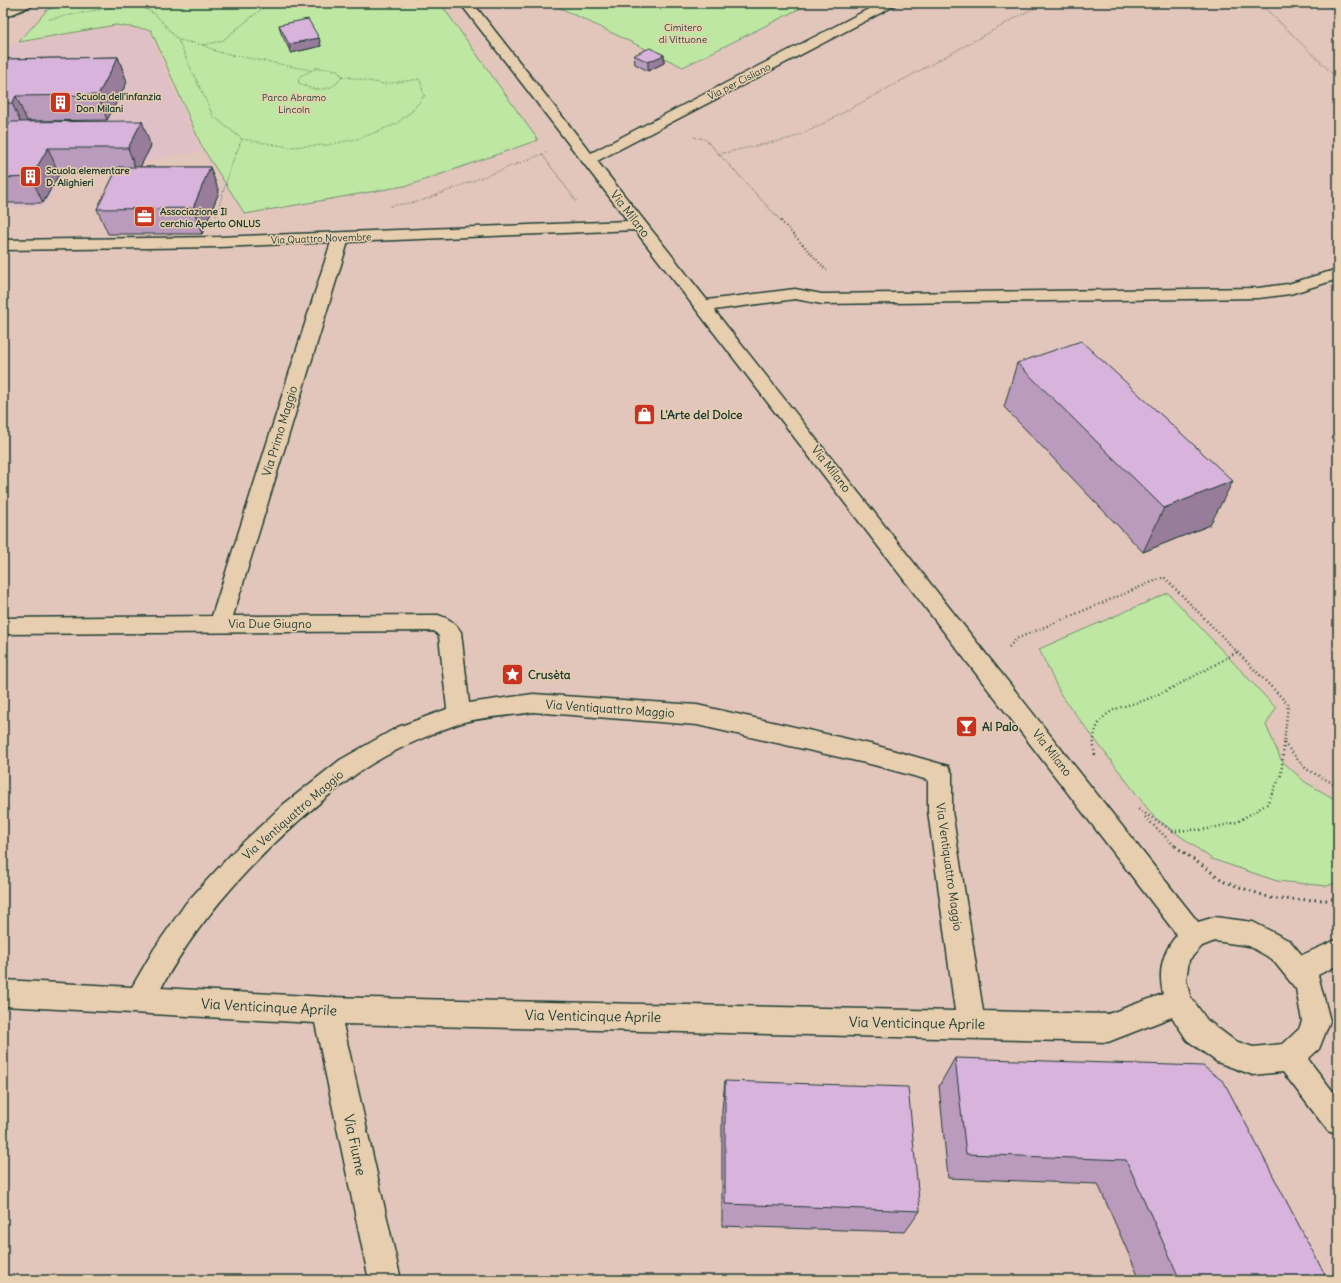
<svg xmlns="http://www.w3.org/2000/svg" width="1341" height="1283" font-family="Delius,sans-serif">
  <rect width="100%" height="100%" fill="#e2c6bc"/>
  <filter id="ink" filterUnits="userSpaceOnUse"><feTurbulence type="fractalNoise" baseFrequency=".025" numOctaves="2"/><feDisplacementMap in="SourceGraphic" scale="8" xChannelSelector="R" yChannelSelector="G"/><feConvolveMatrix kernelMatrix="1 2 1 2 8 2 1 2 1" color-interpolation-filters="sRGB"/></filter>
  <g filter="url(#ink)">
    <!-- built -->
    <polygon fill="#dfc0c6" points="114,27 148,31 201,151 144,162 136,174 64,174 45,207 3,208 3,52 13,45"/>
    <!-- green -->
    <g fill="#bee7a3" stroke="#6e926c">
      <polygon points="63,3 440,3 538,140 410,185 245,214 202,147 151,30 116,25 19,42 47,10"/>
      <polygon points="550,3 811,3 683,67"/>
      <polygon points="1168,593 1276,708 1266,725 1281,760 1305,782 1338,801 1338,882 1327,886 1277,881 1212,859 1154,817 1061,695 1039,649"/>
    </g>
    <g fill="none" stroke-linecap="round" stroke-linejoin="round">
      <defs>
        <g id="street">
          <polygon points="17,3 33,3 31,6 3,18 3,9"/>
          <path d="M460,3H473L591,153L880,3H896L894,6L597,161L707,300L795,289L822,294L1258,288L1288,284L1338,269V279L1290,294L1258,298L822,304L795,299L714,310L1198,922L1215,917L1253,922L1290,941L1302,955L1338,939V965L1318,975L1330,1021L1319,1049L1308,1059L1338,1098V1135L1328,1131L1283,1072L1253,1075L1217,1062L1187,1040L1172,1017L1108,1042L343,1024L401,1280H369L315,1023L3,1006V980L132,987L154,949L186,903L235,850L284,804L340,760L398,727L447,709L439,636L434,631L3,634V618L212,616L331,242L219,247L3,250V240L219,237L628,221ZM635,230L1177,935C1162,952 1158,972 1163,994L1108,1014L983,1011L952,811V773L948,766L874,745L697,705L533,694L469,703L461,632C456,623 448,618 438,615L233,616L348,242ZM533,712L697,725L874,765L928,780V811L955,1011L326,997L161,988C206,905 280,831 355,775C384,754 425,736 458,724C477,717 512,716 533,712ZM1215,941L1249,946L1272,959L1296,989L1302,1021L1299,1029L1283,1044L1253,1047L1235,1041L1207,1020L1190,996L1186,980L1189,960L1202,946Z"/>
        </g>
        <polygon id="primary" points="1329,3 1338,3 1338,10 1333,9"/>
      </defs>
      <!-- street casing -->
      <use href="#street" stroke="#1f3d34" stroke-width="3"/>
      <!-- primary casing -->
      <use href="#primary" stroke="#1f3d34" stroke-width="3"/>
      <!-- path-far3 -->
      <g stroke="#1f3d34" stroke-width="1.5" stroke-dasharray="0.5 2" stroke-linecap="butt">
        <polyline points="1256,3 1267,10 1338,79"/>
        <polyline points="146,9 163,3"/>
        <polyline points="49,19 125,5 142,7 155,14 178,40 213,116 242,139 289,147 327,145 361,138 396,124 412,111 424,96 420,79 384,84 342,76"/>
        <polyline points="179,40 203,45 222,41 269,3"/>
        <polyline points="203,45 218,52 310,70"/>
        <path d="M317,68L337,70L342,76C334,93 311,92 298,82L300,76Z"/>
        <polyline points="694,137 705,139 719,154 792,138 817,127 1043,3"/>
        <polyline points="542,154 576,201"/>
        <polyline points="719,154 782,222"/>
        <polyline points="390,206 421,201 548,152"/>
        <polyline points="216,216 232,163 242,139"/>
      </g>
      <!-- path-far2 -->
      <polyline stroke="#1f3d34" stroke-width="2" stroke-dasharray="1 2.5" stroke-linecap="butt" points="781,221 827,271"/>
      <!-- path-far1 -->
      <g stroke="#1f3d34" stroke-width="2.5" stroke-dasharray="1 3" stroke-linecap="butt">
        <polyline points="1009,647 1016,639 1164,577 1288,704 1281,775 1267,804 1237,822 1208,829 1173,831 1138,809"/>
        <polyline points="1284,743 1306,769 1338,786"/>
        <path d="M1095,755C1092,741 1094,726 1105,716C1116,706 1132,705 1145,700C1177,687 1207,669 1237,652"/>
        <polyline points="1145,817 1176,847"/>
      </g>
      <!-- path -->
      <polyline stroke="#1f3d34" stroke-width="3" stroke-dasharray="1.5 4" stroke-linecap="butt" points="1175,846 1225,882 1274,899 1327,900 1338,898"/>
      <!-- street -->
      <use href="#street" fill="#e6ceae" fill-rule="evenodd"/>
      <!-- primary -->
      <use href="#primary" fill="#e6ceae" fill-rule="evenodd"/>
    </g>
    <!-- wall -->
    <g fill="#ba9abd" stroke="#1f3d34">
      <polygon points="279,25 319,38 321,46 291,53 281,33"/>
      <polygon points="634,55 664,55 664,63 648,71 635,64"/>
      <polygon points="118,57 127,82 107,120 27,121 151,146 140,167 210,167 219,192 202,234 108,234 97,209 115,173 59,174 43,203 3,203 3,133 7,128 3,128 3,59"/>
      <polygon points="1017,363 1210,525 1143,552 1004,407"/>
      <polygon points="955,1058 1325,1275 1314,1280 1140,1280 1098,1184 948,1178 939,1086"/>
      <polygon points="725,1081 920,1211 905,1232 722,1226 722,1109"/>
    </g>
    <!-- shaded-wall -->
    <g fill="#977d9a" stroke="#1f3d34">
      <polygon points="319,38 321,46 291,53 289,44"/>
      <polygon points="664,55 664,63 648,71 648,62"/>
      <polygon points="118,57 127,82 107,120 98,95"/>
      <polygon points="16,96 27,121 23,128 12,103"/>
      <polygon points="142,121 151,146 137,173 128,148"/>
      <polygon points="48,148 59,174 43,203 31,177"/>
      <polygon points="210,167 219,192 202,234 193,208"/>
      <polygon points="1233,481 1210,525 1143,552 1164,508"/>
      <polygon points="1325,1275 1314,1280 1308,1280"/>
    </g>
    <!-- building -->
    <g fill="#d8b3dc" stroke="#1f3d34">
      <polygon points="308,19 319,38 289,44 279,25"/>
      <polygon points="650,48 664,55 648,62 634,55"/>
      <polygon points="118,57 98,95 16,96 12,103 3,103 3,59"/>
      <polygon points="142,121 128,148 48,148 31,177 3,178 3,133 11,122"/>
      <polygon points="118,167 210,167 193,208 97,209"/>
      <polygon points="1081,341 1233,481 1164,508 1017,363"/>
      <polygon points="955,1058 1203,1066 1224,1082 1325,1275 1308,1280 1180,1280 1126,1160 966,1154"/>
      <polygon points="725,1081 908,1087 920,1211 725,1204"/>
    </g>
  </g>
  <!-- icons -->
  <defs>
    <symbol id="building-square" viewBox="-11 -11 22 22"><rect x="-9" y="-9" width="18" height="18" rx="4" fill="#c8321e" stroke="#e6ceae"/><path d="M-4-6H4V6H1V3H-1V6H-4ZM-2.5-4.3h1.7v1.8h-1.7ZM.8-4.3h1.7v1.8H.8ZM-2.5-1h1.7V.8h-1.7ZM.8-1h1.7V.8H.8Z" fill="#fff"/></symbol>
    <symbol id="office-square" viewBox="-11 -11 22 22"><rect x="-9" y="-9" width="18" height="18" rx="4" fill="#c8321e" stroke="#e6ceae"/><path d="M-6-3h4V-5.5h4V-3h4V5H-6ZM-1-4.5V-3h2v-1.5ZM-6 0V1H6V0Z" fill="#fff"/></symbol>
    <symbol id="shop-square" viewBox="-11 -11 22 22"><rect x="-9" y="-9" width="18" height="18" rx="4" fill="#c8321e" stroke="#e6ceae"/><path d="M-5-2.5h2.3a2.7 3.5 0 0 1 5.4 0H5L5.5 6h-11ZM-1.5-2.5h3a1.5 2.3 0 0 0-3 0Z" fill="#fff"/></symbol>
    <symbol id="sight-square" viewBox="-11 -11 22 22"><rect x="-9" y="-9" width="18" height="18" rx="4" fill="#c8321e" stroke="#e6ceae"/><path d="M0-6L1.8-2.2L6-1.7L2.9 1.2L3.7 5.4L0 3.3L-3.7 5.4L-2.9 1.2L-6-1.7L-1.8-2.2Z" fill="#fff"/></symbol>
    <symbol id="bar-square" viewBox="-11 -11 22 22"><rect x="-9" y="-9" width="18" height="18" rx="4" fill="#c8321e" stroke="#e6ceae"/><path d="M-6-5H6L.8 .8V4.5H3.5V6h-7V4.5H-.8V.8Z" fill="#fff"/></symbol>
  </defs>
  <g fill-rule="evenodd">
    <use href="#building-square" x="48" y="90" width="25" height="25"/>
    <use href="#building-square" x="18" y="164" width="25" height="25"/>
    <use href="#office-square" x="132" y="204" width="25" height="25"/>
    <use href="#shop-square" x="632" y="402" width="25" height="25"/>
    <use href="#sight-square" x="500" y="662" width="25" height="25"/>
    <use href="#bar-square" x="954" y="714" width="25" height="25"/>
  </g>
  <g text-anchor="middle" stroke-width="3" stroke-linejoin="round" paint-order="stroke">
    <!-- far-park labels -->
    <g font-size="10" fill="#27463a" stroke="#e6ceae">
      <text x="683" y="31">Cimitero<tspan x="683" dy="12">di Vittuone</tspan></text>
      <text x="294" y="101">Parco Abramo<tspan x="294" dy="12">Lincoln</tspan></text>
    </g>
    <!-- far-street labels -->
    <g font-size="10" fill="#1f3d34" stroke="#e6ceae">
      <text transform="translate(739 81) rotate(-27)" y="4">Via per Cisliano</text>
      <text transform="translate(321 238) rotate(-2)" y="4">Via Quattro Novembre</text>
    </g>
    <!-- far-poi labels -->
    <g font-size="10" font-weight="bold" fill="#1f3d34" stroke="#e6ceae" text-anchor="start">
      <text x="76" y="100">Scuola dell'infanzia<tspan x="76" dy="12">Don Milani</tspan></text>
      <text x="46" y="174">Scuola elementare<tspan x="46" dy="12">D. Alighieri</tspan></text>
      <text x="160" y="215">Associazione Il<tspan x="160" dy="12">cerchio Aperto ONLUS</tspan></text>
    </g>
    <!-- street labels -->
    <g font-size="12" fill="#1f3d34" stroke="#e6ceae">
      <text transform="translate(630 214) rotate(52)" y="4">Via Milano</text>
      <text transform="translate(280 431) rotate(-73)" y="4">Via Primo Maggio</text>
      <text transform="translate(831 469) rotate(52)" y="4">Via Milano</text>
      <text x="270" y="628">Via Due Giugno</text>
      <text transform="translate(610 709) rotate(4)" y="4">Via Ventiquattro Maggio</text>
      <text transform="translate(1052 753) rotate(52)" y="4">Via Milano</text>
      <text transform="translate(293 815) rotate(-41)" y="4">Via Ventiquattro Maggio</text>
      <text transform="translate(949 867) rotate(82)" y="4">Via Ventiquattro Maggio</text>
    </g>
    <!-- poi labels -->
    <g font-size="12" font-weight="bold" fill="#1f3d34" stroke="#e6ceae" text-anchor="start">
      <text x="660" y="419">L'Arte del Dolce</text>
      <text x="528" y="679">Crusèta</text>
      <text x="982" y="731">Al Palo</text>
    </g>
    <!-- near-street labels -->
    <g font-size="14" fill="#1f3d34" stroke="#e6ceae">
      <text transform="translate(269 1007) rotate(3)" y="5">Via Venticinque Aprile</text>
      <text transform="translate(593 1016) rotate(1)" y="5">Via Venticinque Aprile</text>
      <text transform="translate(917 1023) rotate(1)" y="5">Via Venticinque Aprile</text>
      <text transform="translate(355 1145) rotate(78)" y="5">Via Fiume</text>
    </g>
  </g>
  <!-- margin -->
  <rect width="1341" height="1283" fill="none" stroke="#e6ceae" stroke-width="16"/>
  <rect x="8" y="8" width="1325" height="1267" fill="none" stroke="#1f3d34" stroke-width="1.5" filter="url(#ink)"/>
</svg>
